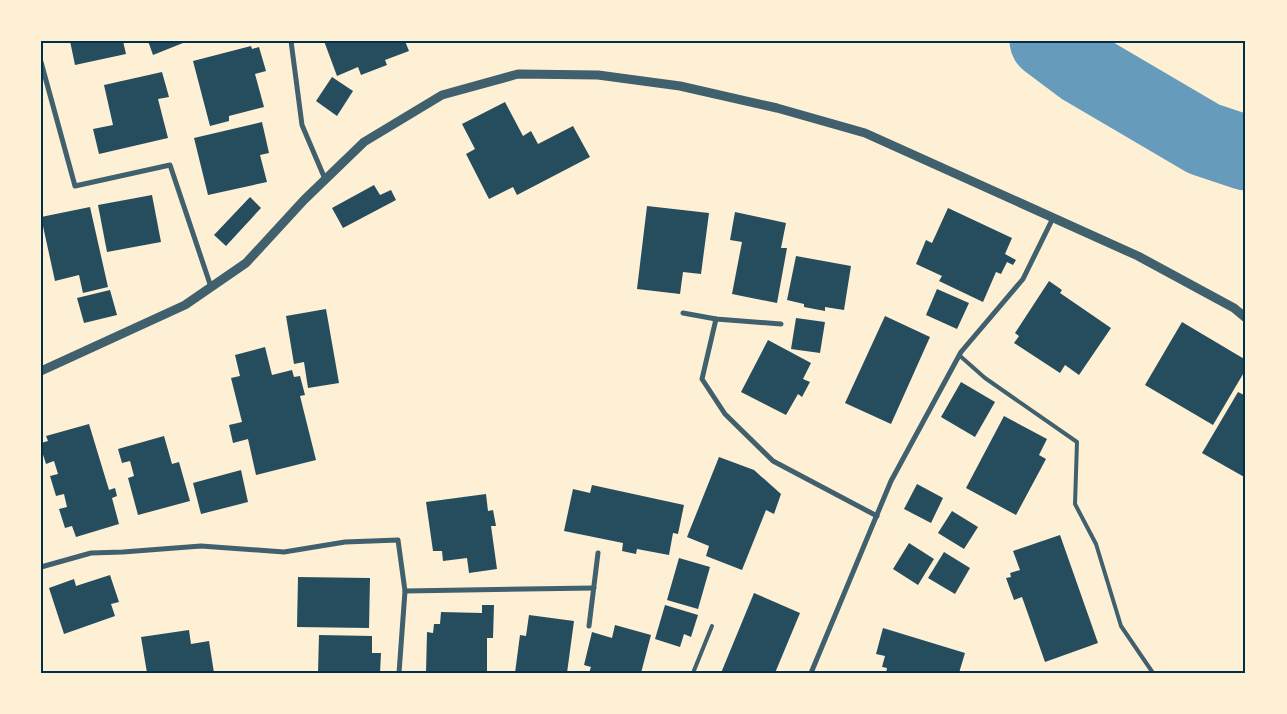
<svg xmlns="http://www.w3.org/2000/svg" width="1287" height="714" font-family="Spectral,serif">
  <rect width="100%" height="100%" fill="#fdf0d5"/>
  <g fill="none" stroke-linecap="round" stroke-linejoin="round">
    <!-- river -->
    <polyline stroke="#669bbc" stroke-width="75" points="1047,41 1083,68 1204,139 1246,153"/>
  </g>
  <!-- building -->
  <g fill="#264d5e">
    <polygon points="70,41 123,41 126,54 75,65"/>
    <polygon points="148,41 182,41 183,43 153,55"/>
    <polygon points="324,41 405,41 409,51 385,60 387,65 361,75 358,67 337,76"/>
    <polygon points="251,46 252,49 259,47 266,71 255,74 264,107 229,116 229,121 210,126 193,61"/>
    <polygon points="162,72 169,97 158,99 168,138 99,154 93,129 113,125 104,85"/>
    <polygon points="332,77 353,91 337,116 316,101"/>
    <polygon points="505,102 523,136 531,131 538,144 573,126 590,157 517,195 513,187 489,199 466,154 475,149 462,124"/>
    <polygon points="262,122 269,153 260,155 267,182 208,195 194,138"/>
    <polygon points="374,185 380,195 391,190 396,200 343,228 332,208"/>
    <polygon points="152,195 161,242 107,252 98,205"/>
    <polygon points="250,197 261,208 226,246 214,235"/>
    <polygon points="647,206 709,213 701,274 683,272 680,294 637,289"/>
    <polygon points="90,207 108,287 83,293 79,275 55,281 41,217"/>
    <polygon points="948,208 1012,238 1005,254 1016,260 1013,265 1007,262 1001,274 996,272 983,302 939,281 942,276 916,264 926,240 932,243"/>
    <polygon points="735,212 786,223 781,248 787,248 777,303 732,294 742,242 730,240"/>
    <polygon points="796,256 851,266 844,310 825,307 825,311 804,307 804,304 787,300"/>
    <polygon points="1049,281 1062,290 1060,293 1111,328 1079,375 1065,365 1060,373 1014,343 1019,336 1015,333"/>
    <polygon points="937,289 969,303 957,329 926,315"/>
    <polygon points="110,290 117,315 84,323 77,298"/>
    <polygon points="326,309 339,383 308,388 304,362 294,364 286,316"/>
    <polygon points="885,316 930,337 891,424 845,403"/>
    <polygon points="796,318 825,322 820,353 791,349"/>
    <polygon points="1182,322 1246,360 1246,369 1213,425 1145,385"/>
    <polygon points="768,340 811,363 803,379 810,382 802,397 798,394 786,415 741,392"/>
    <polygon points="265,347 272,375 292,370 294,377 300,376 305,395 300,396 316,460 256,475 248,439 233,443 229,425 242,422 231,378 240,376 235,355"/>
    <polygon points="961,382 995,402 975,437 941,417"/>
    <polygon points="1238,392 1246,396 1246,478 1202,453"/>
    <polygon points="1004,416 1047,439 1039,455 1046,459 1016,515 966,488"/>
    <polygon points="89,424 109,490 115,488 117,496 112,498 119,524 76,537 72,526 65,528 59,509 67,507 64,494 56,496 50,476 58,474 54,461 46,464 41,448 41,443 48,441 46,436"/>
    <polygon points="164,436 172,464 179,462 190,501 138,515 128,478 134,476 130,461 122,463 118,449"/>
    <polygon points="719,457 754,470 781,494 774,514 766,510 742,570 706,556 709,546 687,537"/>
    <polygon points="241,470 248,502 201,514 193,483"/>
    <polygon points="917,484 943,498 931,523 904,509"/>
    <polygon points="592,485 684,505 678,534 673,533 669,555 637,549 636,554 622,551 623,543 564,531 573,489 590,493"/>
    <polygon points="486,494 488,511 493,510 496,526 491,526 497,569 469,573 467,558 443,561 442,551 433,551 426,502"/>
    <polygon points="952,511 978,527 964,549 938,533"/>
    <polygon points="1060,535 1098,643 1045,662 1022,597 1014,600 1006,578 1011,577 1010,573 1020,570 1013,551"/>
    <polygon points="909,543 934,559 918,585 893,569"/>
    <polygon points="944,552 970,568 955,594 928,578"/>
    <polygon points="679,558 710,567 698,609 667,600"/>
    <polygon points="110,575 119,602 111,604 115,616 64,634 49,588 74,579 76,586"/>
    <polygon points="298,577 370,578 369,628 297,627"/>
    <polygon points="754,593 800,613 775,673 721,673"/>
    <polygon points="482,605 494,605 493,638 487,638 487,673 426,673 427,632 433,633 434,624 440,624 441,612 482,613"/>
    <polygon points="665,605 698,615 691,637 684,634 680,647 655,639"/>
    <polygon points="529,615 574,621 567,673 515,673 520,635 526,636"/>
    <polygon points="615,625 651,635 641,673 589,673 591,667 584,665 592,632 612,638"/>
    <polygon points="883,628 965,653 959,673 886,673 887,668 882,667 885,656 876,654"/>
    <polygon points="189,630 191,644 209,641 214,673 147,673 141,637"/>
    <polygon points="319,635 372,636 372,653 381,653 380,673 318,673"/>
  </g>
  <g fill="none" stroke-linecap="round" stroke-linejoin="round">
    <!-- service -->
    <g stroke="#3f606c" stroke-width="4">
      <polyline points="959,355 985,378 1077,442 1075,504 1096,544 1121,626 1153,673"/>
      <polyline points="693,673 712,626"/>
    </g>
    <!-- minor -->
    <g stroke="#3f606c" stroke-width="5">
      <polyline points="291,41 302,125 325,179"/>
      <polyline points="41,62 75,186 170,165 211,287"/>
      <polyline points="683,313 716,319 781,324"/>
      <polyline points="716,319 702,379 725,414 773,461 877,516"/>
      <polyline points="41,567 91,553 123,552 201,546 284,552 345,542 398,540 405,591 594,588"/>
      <polyline points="589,626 598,553"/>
      <polyline points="399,673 405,591"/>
      <polyline points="811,673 891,481 961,352 1023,279 1053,218"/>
    </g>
    <!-- tertiary -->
    <polyline stroke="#3f606c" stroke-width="9" points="41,371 185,305 246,263 304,200 364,142 442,95 518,74 598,75 680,86 777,108 865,133 1138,256 1234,308 1246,318"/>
  </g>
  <!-- border -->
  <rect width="1287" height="714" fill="none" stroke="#fdf0d5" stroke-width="85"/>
  <rect x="42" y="42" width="1202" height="630" fill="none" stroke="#003049" stroke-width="2"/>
</svg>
